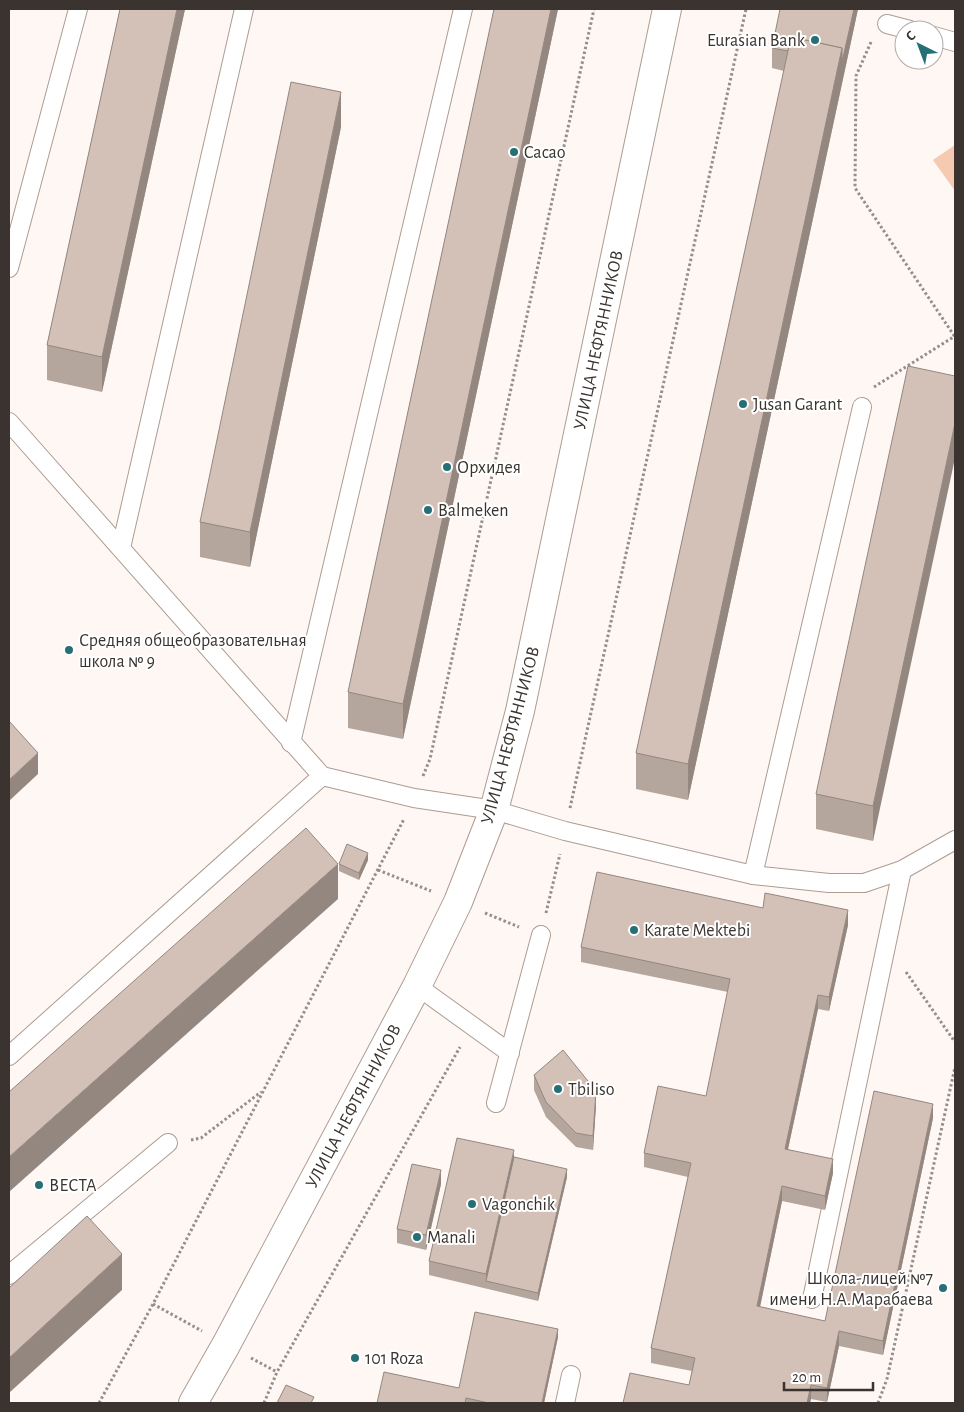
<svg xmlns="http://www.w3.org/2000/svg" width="964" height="1412" font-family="'Alegreya Sans',sans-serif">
  <rect width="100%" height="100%" fill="#fef7f3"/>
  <!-- green -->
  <polygon fill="#f5cab0" points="955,145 955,191 933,160"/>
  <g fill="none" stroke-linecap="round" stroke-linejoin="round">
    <defs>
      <g id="lane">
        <polyline points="887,24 910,30"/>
        <polyline points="934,36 955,42"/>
        <polyline points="9,268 78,9"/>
        <polyline points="9,422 322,776 414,798 494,810 565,831 753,875 829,883 864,883 902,870 955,840"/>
        <polyline points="121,548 244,9"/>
        <polyline points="291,743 463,9"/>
        <polyline points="753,875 862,407"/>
        <polyline points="417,986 510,1053"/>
        <polyline points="9,1056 322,776"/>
        <polyline points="496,1103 541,935"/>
        <polyline points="9,1275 168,1143"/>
        <polyline points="812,1299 902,870"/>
        <polyline points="565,1403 571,1375"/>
      </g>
      <polyline id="secondary" points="193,1403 226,1345 417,986 458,902 494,810 520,711 667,9"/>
    </defs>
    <!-- lane casing -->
    <use href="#lane" stroke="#ad9c92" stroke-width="20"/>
    <!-- secondary casing -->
    <use href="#secondary" stroke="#ad9c92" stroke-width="30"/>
    <!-- path -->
    <g stroke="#958e8a" stroke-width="3" stroke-dasharray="2.5 2.5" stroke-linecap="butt">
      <polyline points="871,42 856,76 855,188 955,337"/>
      <polyline points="874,387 955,336"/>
      <polyline points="423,776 430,759 594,9"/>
      <polyline points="570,808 746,9"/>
      <polyline points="378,870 431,891"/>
      <polyline points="485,913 519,927"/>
      <polyline points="546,913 560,854"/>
      <polyline points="906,972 955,1042"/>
      <polyline points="191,1140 201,1138 261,1092"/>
      <polyline points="153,1304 202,1331"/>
      <polyline points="251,1358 277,1372"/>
      <polyline points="99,1403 153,1304 404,819"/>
      <polyline points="264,1403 277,1372 460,1047"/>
      <polyline points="878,1403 887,1379 955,1067"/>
    </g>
    <!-- lane -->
    <use href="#lane" stroke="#fff" stroke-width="18"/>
    <!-- secondary -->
    <use href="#secondary" stroke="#fff" stroke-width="28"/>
  </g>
  <!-- wall -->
  <g fill="#b5a69d">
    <polygon points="120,9 185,9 102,392 47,380 47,345"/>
    <polygon points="494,9 558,9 403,739 348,728 348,692"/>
    <polygon points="858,9 688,800 636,789 636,753 784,71 772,68 772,48"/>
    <polygon points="341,127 250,567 200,557 200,522"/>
    <polygon points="955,376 873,841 816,829 816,794"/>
    <polygon points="368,860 359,880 339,871 339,864"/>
    <polygon points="763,908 848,925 829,1011 818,1009 788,1149 833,1173 825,1210 782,1201 760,1307 825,1321 933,1118 883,1355 839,1346 827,1402 811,1399 810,1403 623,1403 689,1385 692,1371 651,1363 651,1348 688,1177 644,1167 644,1153 706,1096 728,992 581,962 581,947"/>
    <polygon points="534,1075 596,1105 593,1150 576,1147 546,1117 534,1090"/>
    <polygon points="514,1157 567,1177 538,1301 429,1275 429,1261"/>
    <polygon points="441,1184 426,1250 397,1243 397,1229"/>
    <polygon points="558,1337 544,1403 377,1403 459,1388"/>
  </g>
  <!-- shaded-wall -->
  <g fill="#948780">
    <polygon points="177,9 185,9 102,392 102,357"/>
    <polygon points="551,9 558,9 403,739 403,704"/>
    <polygon points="854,9 858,9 688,800 688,764 842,48"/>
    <polygon points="341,92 341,127 250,567 250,532"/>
    <polygon points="955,423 955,458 873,841 873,806"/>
    <polygon points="38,753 38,774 9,801 9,780"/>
    <polygon points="368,853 368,860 359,880 359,873"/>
    <polygon points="338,864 338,899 9,1192 9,1157"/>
    <polygon points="848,910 848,925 829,1011 829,997"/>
    <polygon points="818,995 818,1009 785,1163 785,1149"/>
    <polygon points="596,1091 596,1105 593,1150 593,1136"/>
    <polygon points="933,1104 933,1118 883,1355 883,1341"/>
    <polygon points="514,1150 514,1165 486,1281 486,1274"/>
    <polygon points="833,1159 833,1173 825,1210 825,1196"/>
    <polygon points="567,1169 567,1177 538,1301 538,1293"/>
    <polygon points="441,1170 441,1184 426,1250 426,1235"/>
    <polygon points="782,1186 782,1201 757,1321 757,1306"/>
    <polygon points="122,1254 122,1290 9,1393 9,1358"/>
    <polygon points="558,1329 558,1337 544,1403 542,1403"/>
    <polygon points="839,1331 839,1346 827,1402 827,1388"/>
    <polygon points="811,1385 811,1399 810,1403 807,1403"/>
  </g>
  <!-- building -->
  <g fill="#d3c1b7" stroke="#948780">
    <polygon points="120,9 177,9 102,357 47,345"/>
    <polygon points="494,9 551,9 403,704 348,692"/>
    <polygon points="780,9 854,9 842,62 842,48 791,37 788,51 772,48"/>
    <polygon points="791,37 842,48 688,764 636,753"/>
    <polygon points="291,82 341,92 250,532 200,522"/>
    <polygon points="908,366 955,376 955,423 873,806 816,794"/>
    <polygon points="9,721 38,753 9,780"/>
    <polygon points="306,828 338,864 9,1157 9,1092"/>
    <polygon points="347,844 368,853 359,873 339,864"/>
    <polygon points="597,872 763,908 765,893 848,910 829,997 818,995 785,1149 833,1159 825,1196 782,1186 757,1306 825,1321 874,1091 933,1104 883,1341 839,1331 827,1388 811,1385 807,1403 623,1403 630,1373 689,1385 695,1358 651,1348 691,1163 644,1153 658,1086 706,1096 730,979 581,947"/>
    <polygon points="563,1050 596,1091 593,1136 576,1133 546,1102 534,1075"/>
    <polygon points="457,1138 514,1150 486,1274 429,1261"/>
    <polygon points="514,1157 567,1169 538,1293 486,1281"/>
    <polygon points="412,1164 441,1170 426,1235 397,1229"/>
    <polygon points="87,1216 122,1254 9,1358 9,1288"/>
    <polygon points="475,1312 558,1329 542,1403 489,1403 466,1398 465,1403 377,1403 384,1372 459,1388"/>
    <polygon points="286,1385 314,1397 311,1403 277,1403"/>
  </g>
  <!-- markers -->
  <g fill="#256f75" stroke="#fff" stroke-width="2">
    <circle cx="815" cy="40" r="5"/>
    <circle cx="514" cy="152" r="5"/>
    <circle cx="743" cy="404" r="5"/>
    <circle cx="447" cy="467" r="5"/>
    <circle cx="428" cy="510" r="5"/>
    <circle cx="69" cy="650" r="5"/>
    <circle cx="634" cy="930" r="5"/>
    <circle cx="558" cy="1089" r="5"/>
    <circle cx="39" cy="1185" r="5"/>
    <circle cx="472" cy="1204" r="5"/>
    <circle cx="417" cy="1237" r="5"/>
    <circle cx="943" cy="1288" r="5"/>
    <circle cx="355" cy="1358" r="5"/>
  </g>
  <g text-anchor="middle" stroke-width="4" stroke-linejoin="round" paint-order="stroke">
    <!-- poi labels -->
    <g font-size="18" fill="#3a332f" stroke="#fff" text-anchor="start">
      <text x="805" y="46" text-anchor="end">Eurasian Bank</text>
      <text x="524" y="158">Cacao</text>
      <text x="753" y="410">Jusan Garant</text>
      <text x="457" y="473">Орхидея</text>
      <text x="438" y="516">Balmeken</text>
      <text x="79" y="646">Средняя общеобразовательная<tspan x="79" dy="21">школа № 9</tspan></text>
      <text x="644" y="936">Karate Mektebi</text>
      <text x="568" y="1095">Tbiliso</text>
      <text x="49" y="1191">ВЕСТА</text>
      <text x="482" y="1210">Vagonchik</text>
      <text x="427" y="1243">Manali</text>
      <text x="933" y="1284" text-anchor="end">Школа-лицей №7<tspan x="933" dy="21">имени Н.А.Марабаева</tspan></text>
      <text x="365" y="1364">101 Roza</text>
    </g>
    <!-- street labels -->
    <g font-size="18" fill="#3a332f" stroke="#fff">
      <text transform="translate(598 340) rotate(-78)" y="6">УЛИЦА НЕФТЯННИКОВ</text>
      <text transform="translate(510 735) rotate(-75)" y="6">УЛИЦА НЕФТЯННИКОВ</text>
      <text transform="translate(353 1106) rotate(-62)" y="6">УЛИЦА НЕФТЯННИКОВ</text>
    </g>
  </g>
  <!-- border -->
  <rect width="964" height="1412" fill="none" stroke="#3a332f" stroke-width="20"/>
  <!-- north arrow -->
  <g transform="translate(919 45) rotate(318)"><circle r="24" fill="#ffffff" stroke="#b0adac"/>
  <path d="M0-4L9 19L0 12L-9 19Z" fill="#256f75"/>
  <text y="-8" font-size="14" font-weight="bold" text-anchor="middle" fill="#3a332f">С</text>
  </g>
  <!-- scale -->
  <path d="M784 1382v8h89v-8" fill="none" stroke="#3a332f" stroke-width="2.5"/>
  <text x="792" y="1382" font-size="15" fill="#3a332f" stroke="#ffffff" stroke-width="4" paint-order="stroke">20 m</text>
</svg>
